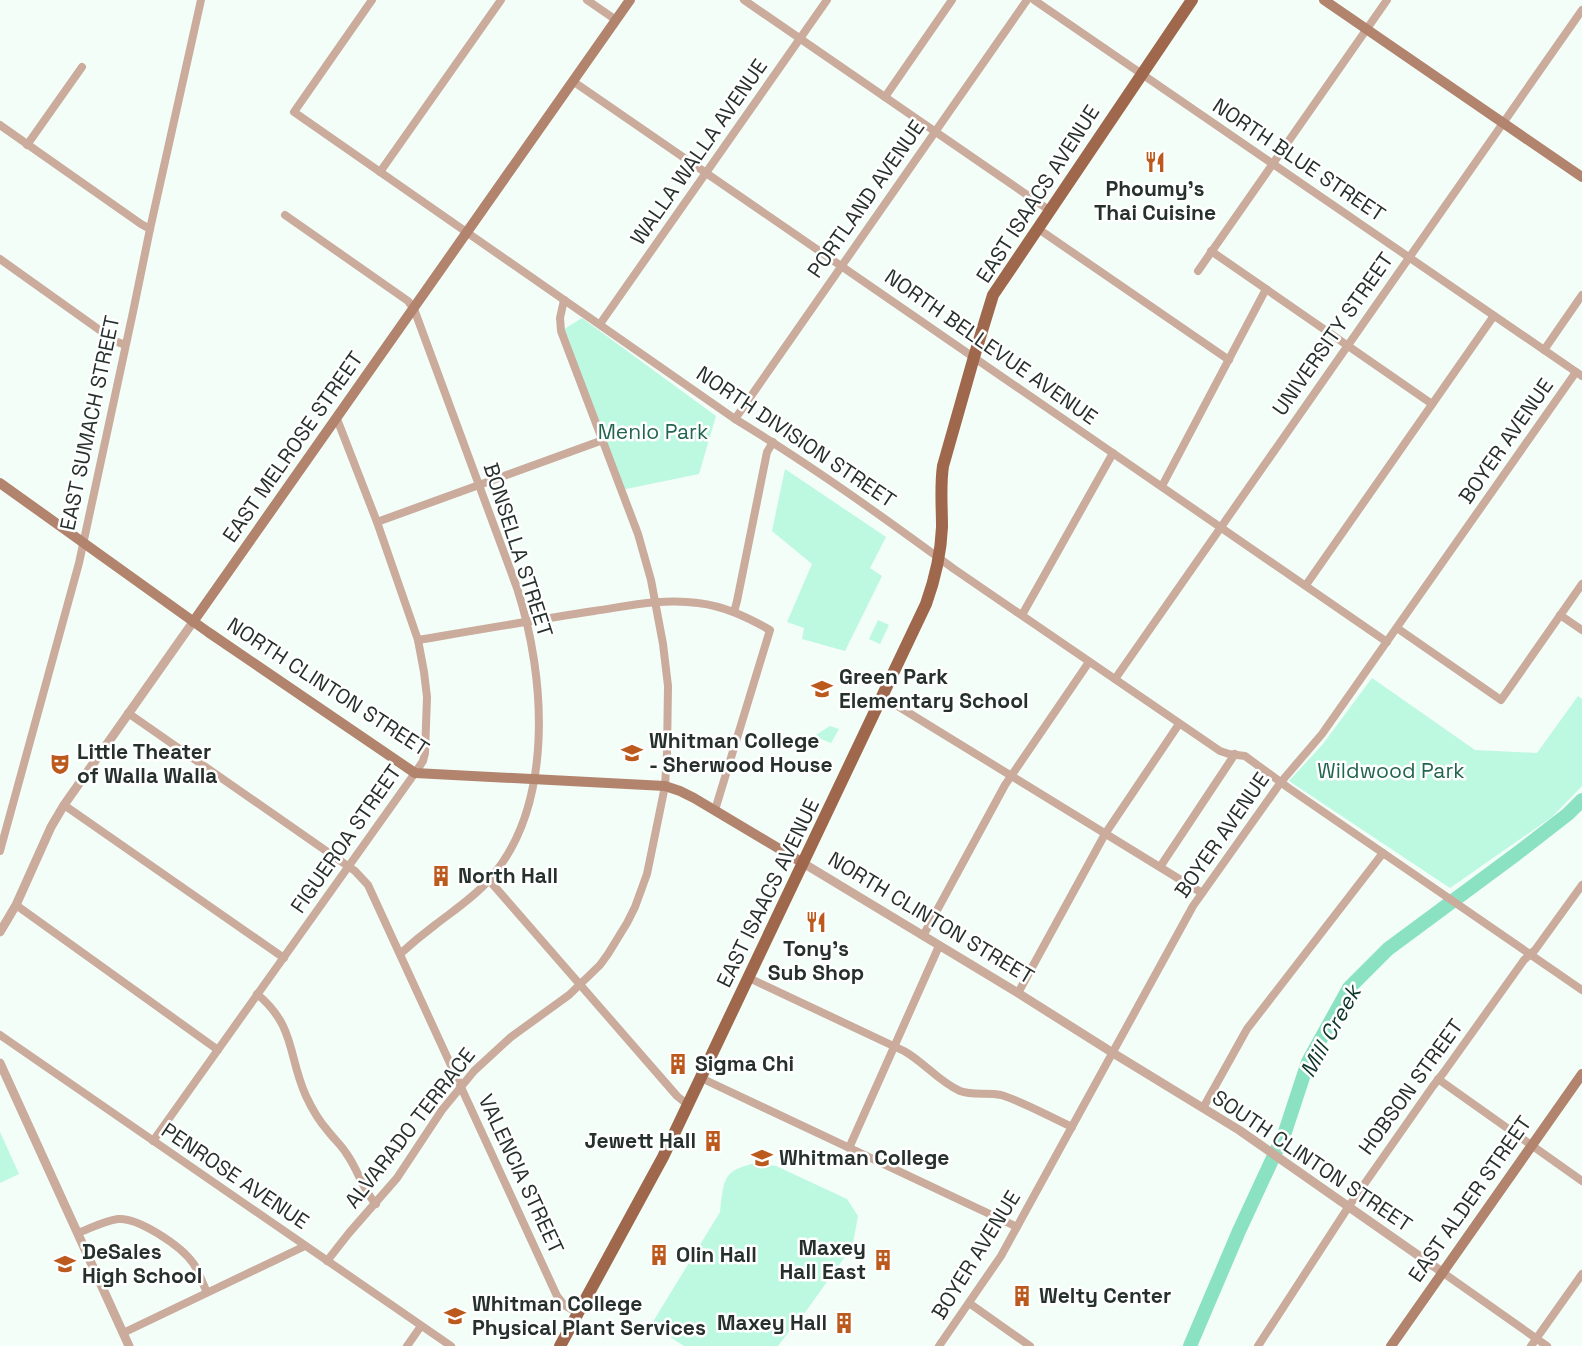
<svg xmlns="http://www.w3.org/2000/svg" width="1582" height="1346" font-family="'Space Grotesk',sans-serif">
  <rect width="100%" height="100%" fill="#f3fef9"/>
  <!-- green -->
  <g fill="#bdf8e1">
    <polygon points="582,318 716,416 699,474 621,490 561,331"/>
    <polygon points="785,469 886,537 870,568 882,576 845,651 802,639 804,628 787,622 812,564 772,531"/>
    <polygon points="878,620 889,625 880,644 869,639"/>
    <polygon points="1372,678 1475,750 1537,753 1578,696 1582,699 1582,786 1552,817 1450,888 1289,781 1323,744"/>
    <polygon points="830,726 839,729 831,743 814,736"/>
    <polygon points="0,1132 19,1174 0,1183"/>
    <path d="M757,1163L776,1166L847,1199L858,1216L853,1243L849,1251L799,1321L791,1329L778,1346H684L651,1325L720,1212C724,1179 722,1170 757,1163Z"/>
  </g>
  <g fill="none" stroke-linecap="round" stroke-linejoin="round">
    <!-- river -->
    <polyline stroke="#8be2c3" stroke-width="14" points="1190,1346 1239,1231 1285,1132 1308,1062 1349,988 1388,949 1515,855 1568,814 1582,800"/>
    <!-- minor -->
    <g stroke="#cbab9c" stroke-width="8">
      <path d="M372,0L294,112L735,419C811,465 883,517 954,569L1220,751L1229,754L1245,756L1290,789L1582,990"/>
      <polyline points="587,0 616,20"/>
      <polyline points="744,0 1049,210"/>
      <polyline points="1034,0 1582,376"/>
      <polyline points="574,82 1387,642"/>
      <polyline points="885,97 952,0"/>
      <polyline points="0,125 141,224 150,229"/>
      <polyline points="27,145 82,67"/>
      <polyline points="380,172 501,0"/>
      <path d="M285,215L408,301L414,309L517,588C546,677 555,807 488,881C473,898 453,911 435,925C423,934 411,944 400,954"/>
      <polyline points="1037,228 1229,360"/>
      <polyline points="1211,251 1432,404"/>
      <polyline points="0,259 115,341 125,345"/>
      <polyline points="1198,271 1387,0"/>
      <polyline points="600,324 827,0"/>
      <polyline points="1544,350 1582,295"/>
      <polyline points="735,419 1027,0"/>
      <polyline points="1162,486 1266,289"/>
      <polyline points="377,522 603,440"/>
      <polyline points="1306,585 1493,317"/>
      <polyline points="734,612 737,601 767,452 773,442"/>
      <polyline points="1022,615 1113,453"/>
      <polyline points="1560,615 1582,630"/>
      <polyline points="1397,628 1501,700 1582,584"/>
      <path d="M418,640C477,630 535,620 594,611C628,606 663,598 698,603C724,606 747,617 770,630L715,810"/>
      <polyline points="1115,679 1582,10"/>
      <polyline points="883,697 1202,893"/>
      <polyline points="128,713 355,871 368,885 557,1296 564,1305 578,1313"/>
      <polyline points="64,805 284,958"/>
      <polyline points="0,851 79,563 133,312 150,229 201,0"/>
      <polyline points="1160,867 1235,754"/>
      <polyline points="489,880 677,1096 688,1105"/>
      <polyline points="16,905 218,1050"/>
      <polyline points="923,936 1005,785 1089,662"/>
      <path d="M749,978L904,1051C924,1062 939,1082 960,1091C973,1096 987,1092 1001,1095C1024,1102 1050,1117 1072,1127"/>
      <polyline points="1018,993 1105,834 1179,724"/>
      <path d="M257,994C296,1026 288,1057 306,1096C312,1109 319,1121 328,1131C334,1139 341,1145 346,1153C358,1169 362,1189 376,1204"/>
      <polyline points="0,1035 451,1346"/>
      <polyline points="701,1078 1017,1227"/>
      <polyline points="1438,1079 1582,1181"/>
      <polyline points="1203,1108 1247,1029 1383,853"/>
      <polyline points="153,1141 415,773 423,761 425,753 427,697 424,672 418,640 377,522 337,419"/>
      <polyline points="849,1148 939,946"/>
      <path d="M78,1233C91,1228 104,1221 118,1219C138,1217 181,1246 193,1263C199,1271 202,1283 207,1292"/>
      <polyline points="327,1261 349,1233 397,1178 442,1110 474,1071 511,1037 569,995 600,965 608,954 627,923 635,907 647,874 665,786 667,753 668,686 663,644 651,580 638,534 561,331 560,318 564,300"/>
      <polyline points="1442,1272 1547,1346"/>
      <polyline points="969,1303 1030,1346"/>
      <polyline points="123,1333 305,1246"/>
      <polyline points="407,1346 421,1326"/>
      <polyline points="939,1346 1001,1256 1193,906 1281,782 1322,734 1576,372"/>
      <polyline points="1258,1346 1349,1206 1433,1086 1444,1072 1524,960 1535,950 1582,885"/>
      <polyline points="1531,1346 1582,1274"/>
    </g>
    <!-- tertiary -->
    <g stroke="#cbab9c" stroke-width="9">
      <polyline points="803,863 1018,993 1113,1053 1239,1130 1442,1272"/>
      <polyline points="0,932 16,905 51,827 64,805 193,622"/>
      <polyline points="0,1063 129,1346"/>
    </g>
    <!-- secondary -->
    <g stroke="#b2846d" stroke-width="10">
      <polyline points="1324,0 1582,177"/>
      <polyline points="0,483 208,632 415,773 665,786 680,791 694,798 803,863"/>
      <polyline points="193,622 630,0"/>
      <polyline points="1391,1346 1582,1074"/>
    </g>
    <!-- primary -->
    <path stroke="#9f684c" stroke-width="12" d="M560,1346L663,1157L926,604C935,579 941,553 942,527C942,506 940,486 943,466L974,357L993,295L1192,0"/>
  </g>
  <!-- icons -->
  <defs>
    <symbol id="restaurant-bare" viewBox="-9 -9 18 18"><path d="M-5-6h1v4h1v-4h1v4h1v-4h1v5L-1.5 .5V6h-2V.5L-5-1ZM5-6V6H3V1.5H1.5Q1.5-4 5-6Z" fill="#bc5a1d" stroke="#fff" stroke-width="2.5" paint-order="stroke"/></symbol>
    <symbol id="school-bare" viewBox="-9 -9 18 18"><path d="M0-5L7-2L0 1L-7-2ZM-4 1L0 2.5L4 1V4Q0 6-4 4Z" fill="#bc5a1d" stroke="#fff" stroke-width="2.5" paint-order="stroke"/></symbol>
    <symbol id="university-bare" viewBox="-9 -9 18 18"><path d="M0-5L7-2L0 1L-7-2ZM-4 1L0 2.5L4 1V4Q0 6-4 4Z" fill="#bc5a1d" stroke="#fff" stroke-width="2.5" paint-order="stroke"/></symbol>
    <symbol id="theatre-bare" viewBox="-9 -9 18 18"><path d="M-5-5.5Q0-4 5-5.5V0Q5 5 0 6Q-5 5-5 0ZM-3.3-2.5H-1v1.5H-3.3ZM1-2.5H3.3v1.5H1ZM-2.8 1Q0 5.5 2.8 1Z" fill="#bc5a1d" stroke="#fff" stroke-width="2.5" paint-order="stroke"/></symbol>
    <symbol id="building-bare" viewBox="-9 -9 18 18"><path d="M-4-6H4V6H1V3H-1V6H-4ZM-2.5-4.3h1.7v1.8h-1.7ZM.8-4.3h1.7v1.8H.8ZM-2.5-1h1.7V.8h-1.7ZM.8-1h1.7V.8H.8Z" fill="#bc5a1d" stroke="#fff" stroke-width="2.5" paint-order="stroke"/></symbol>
  </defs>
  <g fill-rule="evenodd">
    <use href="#restaurant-bare" x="1140" y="147" width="30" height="30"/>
    <use href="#school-bare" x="807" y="674" width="30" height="30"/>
    <use href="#university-bare" x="617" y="738" width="30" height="30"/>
    <use href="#theatre-bare" x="45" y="749" width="30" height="30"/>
    <use href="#building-bare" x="426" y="861" width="30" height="30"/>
    <use href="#restaurant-bare" x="801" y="907" width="30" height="30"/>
    <use href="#building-bare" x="663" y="1049" width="30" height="30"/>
    <use href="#building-bare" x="698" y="1126" width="30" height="30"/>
    <use href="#university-bare" x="747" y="1143" width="30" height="30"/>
    <use href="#building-bare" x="644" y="1240" width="30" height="30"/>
    <use href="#building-bare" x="868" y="1245" width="30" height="30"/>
    <use href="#school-bare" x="50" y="1249" width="30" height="30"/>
    <use href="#building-bare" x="1007" y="1281" width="30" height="30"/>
    <use href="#university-bare" x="440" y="1301" width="30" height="30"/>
    <use href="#building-bare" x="829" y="1308" width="30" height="30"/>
  </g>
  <g text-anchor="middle" stroke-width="5" stroke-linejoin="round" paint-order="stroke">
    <!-- street labels -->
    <g font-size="21" fill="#26302c" stroke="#fff">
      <text transform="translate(699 152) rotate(-55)" y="7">WALLA WALLA AVENUE</text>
      <text transform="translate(1299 160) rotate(34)" y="7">NORTH BLUE STREET</text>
      <text transform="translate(1038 194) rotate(-57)" y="7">EAST ISAACS AVENUE</text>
      <text transform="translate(866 199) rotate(-55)" y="7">PORTLAND AVENUE</text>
      <text transform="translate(1333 334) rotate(-55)" y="7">UNIVERSITY STREET</text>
      <text transform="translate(991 347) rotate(35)" y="7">NORTH BELLEVUE AVENUE</text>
      <text transform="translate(90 423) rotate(-78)" y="7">EAST SUMACH STREET</text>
      <text transform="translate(796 437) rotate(34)" y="7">NORTH DIVISION STREET</text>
      <text transform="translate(1506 441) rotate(-55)" y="7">BOYER AVENUE</text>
      <text transform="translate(293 447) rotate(-55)" y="7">EAST MELROSE STREET</text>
      <text transform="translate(518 550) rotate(72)" y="7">BONSELLA STREET</text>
      <text transform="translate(328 687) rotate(33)" y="7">NORTH CLINTON STREET</text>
      <text transform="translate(1222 835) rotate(-55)" y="7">BOYER AVENUE</text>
      <text transform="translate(346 839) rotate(-55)" y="7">FIGUEROA STREET</text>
      <text transform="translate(768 893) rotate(-64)" y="7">EAST ISAACS AVENUE</text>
      <text transform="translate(931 918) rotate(31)" y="7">NORTH CLINTON STREET</text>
      <text transform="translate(1411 1087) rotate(-54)" y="7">HOBSON STREET</text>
      <text transform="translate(410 1128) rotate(-52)" y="7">ALVARADO TERRACE</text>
      <text transform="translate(1312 1161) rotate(34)" y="7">SOUTH CLINTON STREET</text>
      <text transform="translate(521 1174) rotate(65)" y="7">VALENCIA STREET</text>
      <text transform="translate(235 1176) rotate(34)" y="7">PENROSE AVENUE</text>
      <text transform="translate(1470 1199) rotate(-55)" y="7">EAST ALDER STREET</text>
      <text transform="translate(976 1255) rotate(-58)" y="7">BOYER AVENUE</text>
    </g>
    <!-- poi labels -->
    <g font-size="21" font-weight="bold" fill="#26302c" stroke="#fff" text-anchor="start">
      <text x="1155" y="196" text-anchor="middle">Phoumy's<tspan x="1155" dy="24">Thai Cuisine</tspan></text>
      <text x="839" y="684">Green Park<tspan x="839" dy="24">Elementary School</tspan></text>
      <text x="649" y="748">Whitman College<tspan x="649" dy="24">- Sherwood House</tspan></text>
      <text x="77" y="759">Little Theater<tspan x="77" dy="24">of Walla Walla</tspan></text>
      <text x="458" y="883">North Hall</text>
      <text x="816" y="956" text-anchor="middle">Tony's<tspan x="816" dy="24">Sub Shop</tspan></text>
      <text x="695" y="1071">Sigma Chi</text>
      <text x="696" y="1148" text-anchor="end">Jewett Hall</text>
      <text x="779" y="1165">Whitman College</text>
      <text x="866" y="1255" text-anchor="end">Maxey<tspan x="866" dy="24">Hall East</tspan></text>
      <text x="82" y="1259">DeSales<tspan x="82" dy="24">High School</tspan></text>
      <text x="676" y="1262">Olin Hall</text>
      <text x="1039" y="1303">Welty Center</text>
      <text x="472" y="1311">Whitman College<tspan x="472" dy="24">Physical Plant Services</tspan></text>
      <text x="827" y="1330" text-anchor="end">Maxey Hall</text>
    </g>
    <!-- park labels -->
    <g font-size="21" fill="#226550" stroke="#fff">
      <text x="653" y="439">Menlo Park</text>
      <text x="1391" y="778">Wildwood Park</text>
    </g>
    <!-- water labels -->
    <g font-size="22" font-style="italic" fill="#0e362a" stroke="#fff">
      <text transform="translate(1330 1031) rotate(-61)" y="8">Mill Creek</text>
    </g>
  </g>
</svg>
